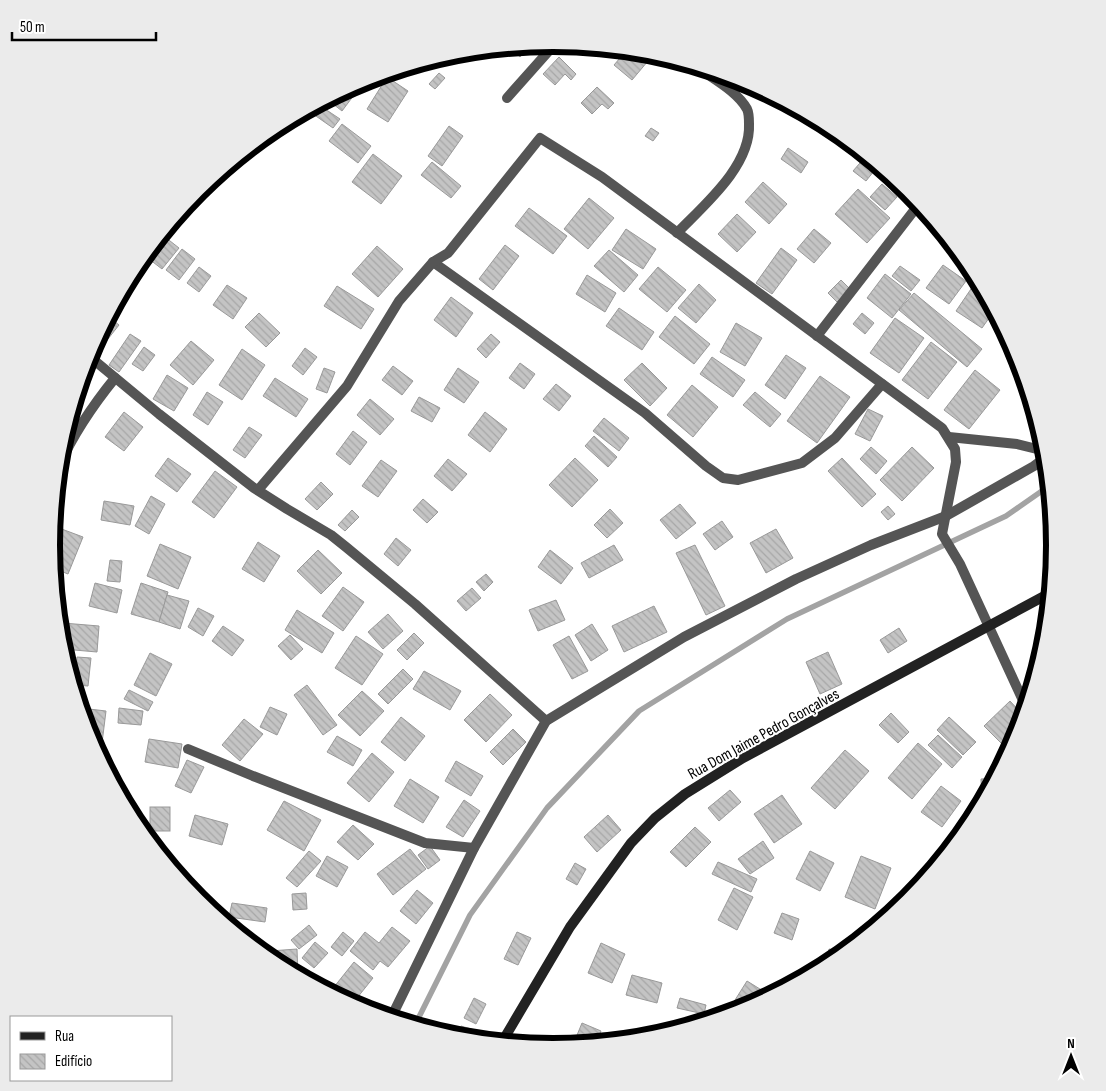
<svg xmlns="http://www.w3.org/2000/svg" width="1106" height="1091" font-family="'Sofia Sans Condensed',sans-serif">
  <defs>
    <pattern id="building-back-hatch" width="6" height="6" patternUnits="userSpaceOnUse" patternTransform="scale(1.25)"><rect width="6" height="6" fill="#c4c4c4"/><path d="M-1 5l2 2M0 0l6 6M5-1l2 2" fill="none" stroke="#a7a7a7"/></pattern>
  </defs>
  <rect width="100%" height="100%" fill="#fff"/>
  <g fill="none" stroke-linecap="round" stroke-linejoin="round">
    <!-- stream -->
    <polyline stroke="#a3a3a3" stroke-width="5.5" points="415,1025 470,915 547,808 639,711 787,619 1006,516 1049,486"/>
  </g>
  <!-- building -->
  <g fill="url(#building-back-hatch)" stroke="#999">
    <polygon points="540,45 542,46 536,52 530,47 520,57 510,48"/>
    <polygon points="626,51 637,52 648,61 632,80 614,65"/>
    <polygon points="559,57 576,74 571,80 565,74 555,85 543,74"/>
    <polygon points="439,73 445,78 435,89 429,84"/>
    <polygon points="387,77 408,91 388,122 367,109"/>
    <polygon points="597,87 614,103 608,109 602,104 592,114 581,103"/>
    <polygon points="347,89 354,95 342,111 328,100"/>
    <polygon points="319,105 340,119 333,128 313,114"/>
    <polygon points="342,124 371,146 358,163 329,141"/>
    <polygon points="449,126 463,136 442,166 428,156"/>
    <polygon points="651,128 659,133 653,141 645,136"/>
    <polygon points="788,148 808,162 801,173 781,159"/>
    <polygon points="373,154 402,176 381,204 352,182"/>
    <polygon points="866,156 878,166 866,181 853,171"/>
    <polygon points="432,162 461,186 451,198 421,175"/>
    <polygon points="763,182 787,204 769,224 745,202"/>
    <polygon points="882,184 897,197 885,210 870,197"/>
    <polygon points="858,189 890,218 867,243 835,214"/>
    <polygon points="589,198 614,218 588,249 564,229"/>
    <polygon points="529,208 567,236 553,254 515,226"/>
    <polygon points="737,214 756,232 737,252 718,234"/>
    <polygon points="626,229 656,249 643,269 612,250"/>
    <polygon points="814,229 831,243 814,263 797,249"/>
    <polygon points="165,237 179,248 162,269 149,259"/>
    <polygon points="505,245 519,256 493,290 479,279"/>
    <polygon points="377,246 403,269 378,297 352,274"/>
    <polygon points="781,248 797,260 772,294 756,283"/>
    <polygon points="182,249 195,259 179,280 166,270"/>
    <polygon points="609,250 638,275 624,292 594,266"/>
    <polygon points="943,265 966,281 949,304 926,288"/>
    <polygon points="900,266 920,280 911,291 892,276"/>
    <polygon points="199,267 211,276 199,292 187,283"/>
    <polygon points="658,267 686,290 667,312 639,289"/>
    <polygon points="885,274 911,294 892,318 867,298"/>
    <polygon points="587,275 616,293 605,312 576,294"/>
    <polygon points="841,280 850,289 837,302 828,293"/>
    <polygon points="699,284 716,300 696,323 678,308"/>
    <polygon points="227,285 247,298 233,319 213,305"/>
    <polygon points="337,286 374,309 361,329 324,306"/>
    <polygon points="973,286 985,294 994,311 982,328 956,311"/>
    <polygon points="914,293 982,349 967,367 899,310"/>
    <polygon points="451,297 473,313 456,337 434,320"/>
    <polygon points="619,308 654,332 642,350 606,326"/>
    <polygon points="259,313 280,333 266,347 245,327"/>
    <polygon points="862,313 874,323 865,334 853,324"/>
    <polygon points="675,316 710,344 694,364 659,337"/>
    <polygon points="109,317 119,325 104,344 97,338"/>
    <polygon points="895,318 924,338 899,373 870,353"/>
    <polygon points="736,323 762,338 745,366 720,352"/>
    <polygon points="1002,326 1014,348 996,334"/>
    <polygon points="130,334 141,341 119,372 109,365"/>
    <polygon points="491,334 500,342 486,358 477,349"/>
    <polygon points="191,341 214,360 193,385 170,365"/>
    <polygon points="931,342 957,362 928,399 902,380"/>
    <polygon points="144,347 155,355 143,371 132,364"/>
    <polygon points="305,348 317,357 303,375 292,366"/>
    <polygon points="242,349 265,365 242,400 219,385"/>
    <polygon points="786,355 806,368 785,399 765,385"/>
    <polygon points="712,357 745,380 733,397 700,374"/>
    <polygon points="520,363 535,374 524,389 509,378"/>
    <polygon points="642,363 667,388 650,406 624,380"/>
    <polygon points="393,366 413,381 402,395 382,380"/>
    <polygon points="324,368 335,372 327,393 316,389"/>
    <polygon points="458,368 479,382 464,403 444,390"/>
    <polygon points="975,370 1000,390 969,429 944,410"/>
    <polygon points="167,375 188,388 174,411 153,399"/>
    <polygon points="820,376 850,397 817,443 787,421"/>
    <polygon points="275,378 308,399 296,417 263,396"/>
    <polygon points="556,384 571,396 559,411 543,399"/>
    <polygon points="692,385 718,407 693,437 667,415"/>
    <polygon points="207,392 223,402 208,425 193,415"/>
    <polygon points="755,392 781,414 770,427 743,405"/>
    <polygon points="419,397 440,408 432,422 411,411"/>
    <polygon points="370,399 394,419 380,435 357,415"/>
    <polygon points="868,409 883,416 870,441 855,434"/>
    <polygon points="124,412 143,427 124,451 105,437"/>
    <polygon points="485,412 507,429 490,452 468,435"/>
    <polygon points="604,418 629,438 619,451 593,431"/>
    <polygon points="249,427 262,435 245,458 233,450"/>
    <polygon points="353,431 367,442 350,465 336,454"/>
    <polygon points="594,436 617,457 608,467 585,446"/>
    <polygon points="871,447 887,461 876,474 860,459"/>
    <polygon points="912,447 934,468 902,501 880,480"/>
    <polygon points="168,458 191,474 177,492 155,476"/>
    <polygon points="575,458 598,480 572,507 549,485"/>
    <polygon points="842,458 876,494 862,507 828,471"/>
    <polygon points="448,459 467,474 452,491 434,476"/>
    <polygon points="381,460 397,471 378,497 362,486"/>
    <polygon points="215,471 237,487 214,518 192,502"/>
    <polygon points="321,482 333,494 317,510 305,499"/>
    <polygon points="151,496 165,504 149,534 135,526"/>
    <polygon points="423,499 438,512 427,523 413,510"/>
    <polygon points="104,501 134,506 130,525 101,520"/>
    <polygon points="680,504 696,523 676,539 660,520"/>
    <polygon points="888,506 895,514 888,520 881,512"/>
    <polygon points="610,509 623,523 607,538 594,525"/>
    <polygon points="352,510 359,517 345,531 338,525"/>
    <polygon points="722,521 733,537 715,550 703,534"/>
    <polygon points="59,528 83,537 68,574 53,568 51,547"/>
    <polygon points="776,529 793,558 766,573 750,543"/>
    <polygon points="396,538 411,550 398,566 384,554"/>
    <polygon points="258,542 280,556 264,582 242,569"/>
    <polygon points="160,544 191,557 178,589 147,576"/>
    <polygon points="614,545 623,560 589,578 581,563"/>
    <polygon points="695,545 725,606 706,615 676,553"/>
    <polygon points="318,550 342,573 321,594 297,571"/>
    <polygon points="550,550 573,568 561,584 538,567"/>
    <polygon points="110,560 122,561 120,582 107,581"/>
    <polygon points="54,572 62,575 56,590"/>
    <polygon points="486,574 493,582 484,591 476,582"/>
    <polygon points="95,583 122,590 117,613 89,606"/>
    <polygon points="141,583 168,592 159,622 131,614"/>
    <polygon points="343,587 364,602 343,631 322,616"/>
    <polygon points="472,588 481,598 466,611 457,601"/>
    <polygon points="167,595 189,601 180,629 159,622"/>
    <polygon points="556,600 565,620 538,631 529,610"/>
    <polygon points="654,606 667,632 624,652 612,626"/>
    <polygon points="198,608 214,616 203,636 188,627"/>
    <polygon points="297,610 334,633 322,653 285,630"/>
    <polygon points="388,614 403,631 383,649 368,632"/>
    <polygon points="63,623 99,626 97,652 63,649 61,644"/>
    <polygon points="592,624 608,650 591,661 575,635"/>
    <polygon points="223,626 244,640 232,656 212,641"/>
    <polygon points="899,628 907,641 888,653 880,640"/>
    <polygon points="414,633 424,643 407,660 397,650"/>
    <polygon points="290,635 303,649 291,660 278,646"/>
    <polygon points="356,636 383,654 362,685 335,668"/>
    <polygon points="569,636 588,671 572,679 553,645"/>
    <polygon points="828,652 842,684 820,694 806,662"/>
    <polygon points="150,653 172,664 156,696 134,685"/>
    <polygon points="77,657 91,658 88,686 75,685"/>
    <polygon points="66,660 74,662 72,679"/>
    <polygon points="403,669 413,679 388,704 378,694"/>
    <polygon points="424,671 461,691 450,710 413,689"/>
    <polygon points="307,685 337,725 323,735 294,695"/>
    <polygon points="129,690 153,702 148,711 124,699"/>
    <polygon points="362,691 384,711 360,736 338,715"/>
    <polygon points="490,694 512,715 486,742 464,720"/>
    <polygon points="1010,701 1023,715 1019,730 1003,745 984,726"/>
    <polygon points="270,707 287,714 277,735 260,727"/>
    <polygon points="119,708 143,711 141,725 118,723"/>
    <polygon points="89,709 106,711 102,743 92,742 89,737 87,728"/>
    <polygon points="891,713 909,732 898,743 879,725"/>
    <polygon points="401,717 425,736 405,761 381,742"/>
    <polygon points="949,717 976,742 963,755 937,730"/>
    <polygon points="244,719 263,734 240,761 222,745"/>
    <polygon points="513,729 526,742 503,765 490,752"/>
    <polygon points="938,735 962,757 952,768 928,745"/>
    <polygon points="337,736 362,750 353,766 327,752"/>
    <polygon points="149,739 182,744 178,768 145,762"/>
    <polygon points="918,743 942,764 912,799 888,778"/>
    <polygon points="845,750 869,771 835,809 811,788"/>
    <polygon points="372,753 394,772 369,802 347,783"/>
    <polygon points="187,760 204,767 191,793 175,786"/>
    <polygon points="456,761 483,776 471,796 445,781"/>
    <polygon points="995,778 982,803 981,779"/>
    <polygon points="410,779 439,797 423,823 394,806"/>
    <polygon points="941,786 961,801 942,827 921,812"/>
    <polygon points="730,790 741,802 719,821 708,808"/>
    <polygon points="782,795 802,824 774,843 754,814"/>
    <polygon points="464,800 480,811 463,837 446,827"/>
    <polygon points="284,801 321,820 304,851 267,830"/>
    <rect x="150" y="807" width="20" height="24"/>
    <polygon points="195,815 228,824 222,845 189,836"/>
    <polygon points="608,815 621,830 597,852 584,837"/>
    <polygon points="353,825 374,844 358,860 337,842"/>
    <polygon points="695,827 711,842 686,867 670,852"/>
    <polygon points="763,841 774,858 750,874 738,859"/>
    <polygon points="430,846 440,860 428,869 418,855"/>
    <polygon points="410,849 426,869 393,895 377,874"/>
    <polygon points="309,851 321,861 297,887 286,878"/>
    <polygon points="810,851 834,863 820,891 796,879"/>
    <polygon points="327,856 348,867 337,887 316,876"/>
    <polygon points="861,856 891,868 875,909 845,897"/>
    <polygon points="718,862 757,879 751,892 712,874"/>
    <polygon points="575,863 586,869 577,885 566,879"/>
    <polygon points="931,867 934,869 914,893"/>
    <polygon points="734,888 753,897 737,930 718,920"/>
    <polygon points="417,890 433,903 416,924 400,911"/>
    <polygon points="306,893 307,909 293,910 292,894"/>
    <polygon points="232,903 267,908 265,922 229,917"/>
    <polygon points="782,913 799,919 792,940 774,933"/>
    <polygon points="309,925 317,935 299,949 291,940"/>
    <polygon points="392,927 410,941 388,967 380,961 373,970 350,951 365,932 379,943"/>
    <polygon points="343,932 354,941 342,956 331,947"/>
    <polygon points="517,932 531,938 518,965 504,959"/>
    <polygon points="315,942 328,953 314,968 302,958"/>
    <polygon points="601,943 625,954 612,983 588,973"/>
    <polygon points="297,949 298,976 270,960 270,951"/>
    <polygon points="829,949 845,952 826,966"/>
    <polygon points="354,962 373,978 353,1003 334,987"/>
    <polygon points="632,975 662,983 657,1003 626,995"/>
    <polygon points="747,981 768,994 766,998 745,1009 736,1012 730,1008"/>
    <polygon points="474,998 486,1004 476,1024 464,1018"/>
    <polygon points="680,998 706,1005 704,1014 677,1008"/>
    <polygon points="582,1023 601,1031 596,1043 573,1045"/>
    <polygon points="461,1026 478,1031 476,1038 459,1033"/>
    <polygon points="456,1033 465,1039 453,1037"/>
  </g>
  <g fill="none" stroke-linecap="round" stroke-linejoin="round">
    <!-- minor -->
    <g stroke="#555" stroke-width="10">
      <polyline points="507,98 555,44"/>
      <path d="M677,233C704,205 751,166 749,124C749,119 749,113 747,109C737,91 713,79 697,67"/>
      <polyline points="433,262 645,413 706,466 723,478 738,480 802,463 835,438 882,384"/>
      <polyline points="817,336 919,204"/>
      <polyline points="89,356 159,414 254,488 287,509 331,535 346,547 415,604 546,721"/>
      <polyline points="949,437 1017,444 1045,451"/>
      <path d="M59,466C73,435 93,405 115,378"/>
      <polyline points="258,490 347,386 399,301 433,262 448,253 540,138 602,177 942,428 955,449 956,462 942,534 960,564 1026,707"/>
      <polyline points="188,749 253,776 425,843 474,848"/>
      <polyline points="391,1018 474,848 546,721 684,637 796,579 871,545 946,516 1034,466 1046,457"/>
    </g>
    <!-- secondary -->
    <polyline stroke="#222" stroke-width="10" points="502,1042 570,927 631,843 655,818 685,794 743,758 1050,593"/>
  </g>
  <g text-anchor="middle" stroke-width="4" stroke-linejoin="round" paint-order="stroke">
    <!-- street labels -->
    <g font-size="16" fill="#000" stroke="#fff">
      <text transform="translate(763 733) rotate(-29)" y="6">Rua Dom Jaime Pedro Gonçalves</text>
    </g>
  </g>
  <!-- crop -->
  <path d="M0 0H1106V1091H0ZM60 545a493 493 0 1 1 986 0a493 493 0 1 1-986 0Z" fill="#ebebeb" fill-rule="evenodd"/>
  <path fill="none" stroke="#000" stroke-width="6" d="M60 545a493 493 0 1 1 986 0a493 493 0 1 1-986 0Z"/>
  <!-- legend -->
  <rect x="10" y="1016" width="162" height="65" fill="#ffffff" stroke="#999999"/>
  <rect x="20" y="1032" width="25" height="8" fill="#222222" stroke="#999999"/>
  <text x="55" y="1041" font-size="15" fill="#000000">Rua</text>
  <rect x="20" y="1054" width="25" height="15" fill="url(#building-back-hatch)" stroke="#999999"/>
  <text x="55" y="1066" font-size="15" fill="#000000">Edifício</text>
  <!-- north arrow -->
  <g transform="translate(1071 1056)" stroke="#ffffff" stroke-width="4" paint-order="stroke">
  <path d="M0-4L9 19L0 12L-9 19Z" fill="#000000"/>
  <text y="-8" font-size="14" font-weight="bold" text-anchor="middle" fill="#000000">N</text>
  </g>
  <!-- scale -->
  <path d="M12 32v8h144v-8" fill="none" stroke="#000000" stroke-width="2.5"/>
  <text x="20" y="32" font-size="15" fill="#000000" stroke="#ffffff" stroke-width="4" paint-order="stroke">50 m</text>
</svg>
